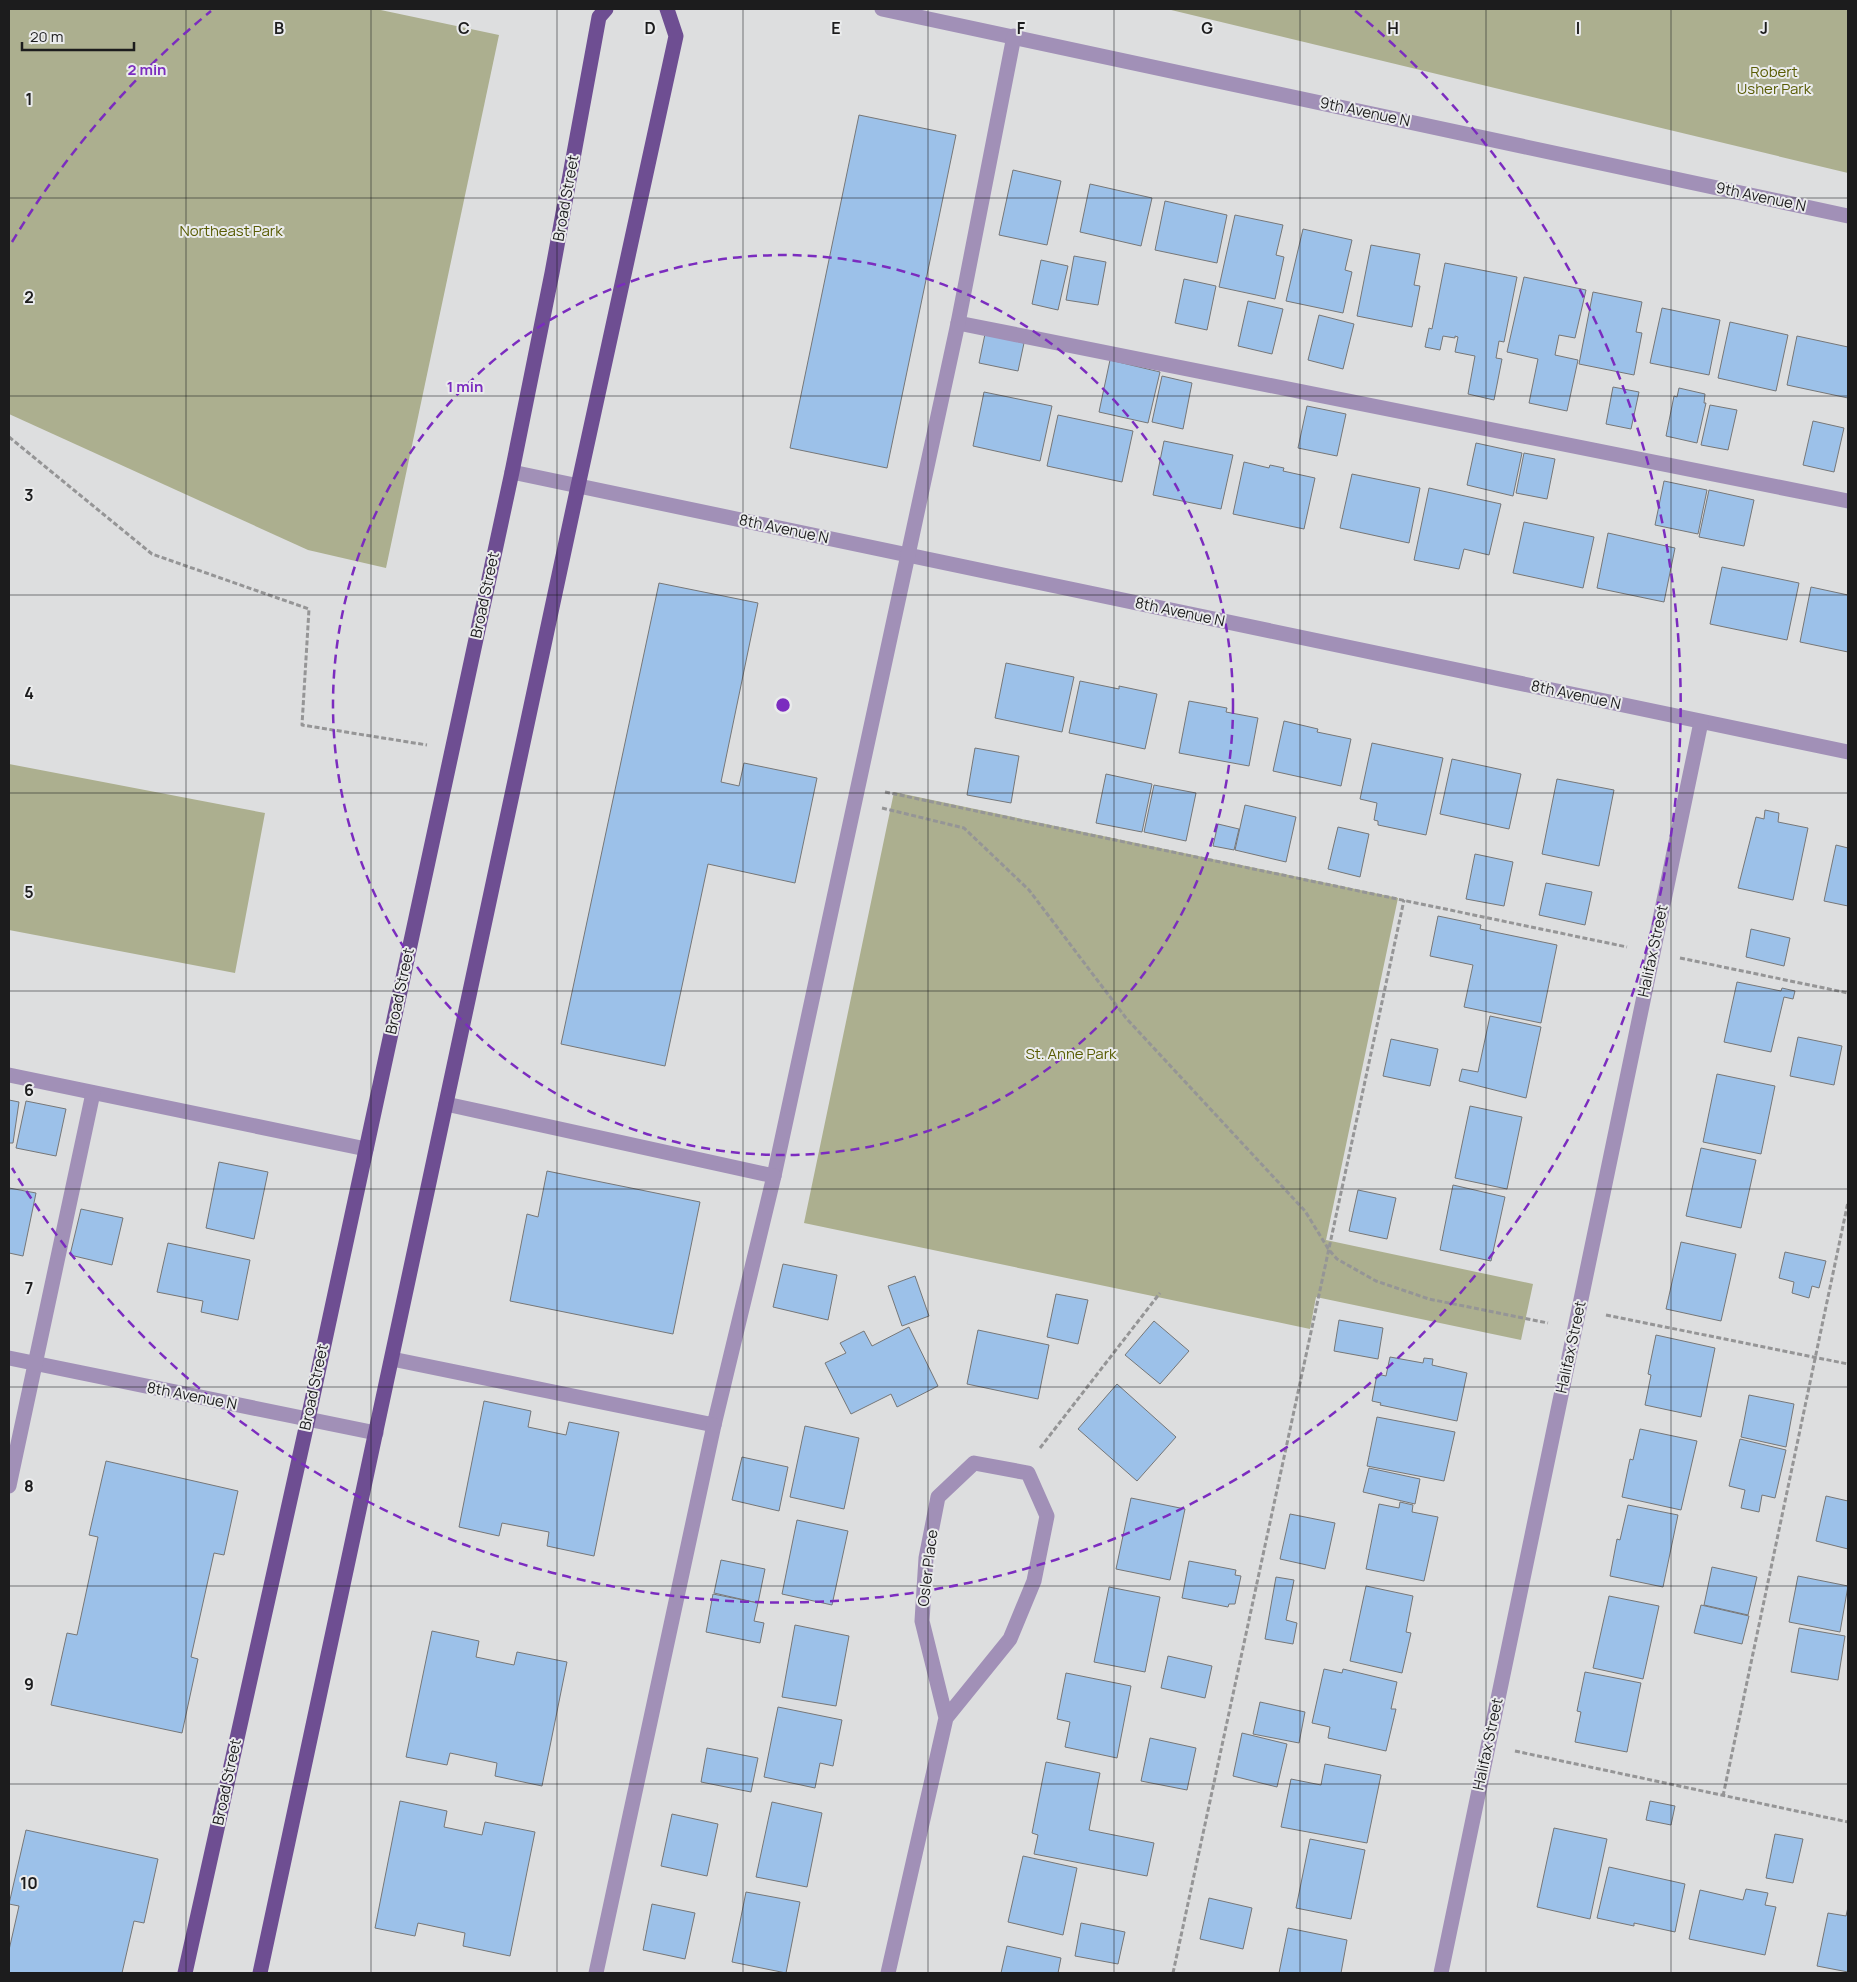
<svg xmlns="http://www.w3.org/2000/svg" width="1857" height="1982" font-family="Manrope,sans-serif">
  <rect width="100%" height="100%" fill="#dddedf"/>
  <!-- green -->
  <g fill="#acaf8f">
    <polygon points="9,9 376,9 499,35 386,568 308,550 9,414"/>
    <polygon points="1167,9 1848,9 1848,173"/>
    <polygon points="9,764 265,813 235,973 9,930"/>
    <polygon points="894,792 1398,898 1326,1240 1533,1284 1521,1340 1316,1297 1310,1329 804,1223"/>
  </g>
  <!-- building -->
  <g fill="#9cc1e9" stroke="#767778">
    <polygon points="859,115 956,135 887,468 790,448"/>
    <polygon points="1013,170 1061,181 1047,245 999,235"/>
    <polygon points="1090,184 1152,198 1141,246 1080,232"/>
    <polygon points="1165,201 1227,215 1217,263 1155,250"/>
    <polygon points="1235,215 1283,225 1276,255 1284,257 1275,299 1219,287"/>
    <polygon points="1303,229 1352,240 1345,270 1352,272 1343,313 1286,301"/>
    <polygon points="1371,245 1420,254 1414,285 1420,286 1412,327 1357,316"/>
    <polygon points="1074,256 1106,262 1098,305 1066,300"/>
    <polygon points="1041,260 1068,266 1058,310 1032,304"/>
    <polygon points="1445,263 1517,277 1504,342 1499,341 1496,358 1502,359 1494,400 1468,394 1475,356 1455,352 1458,337 1455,336 1455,338 1443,336 1440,350 1425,347 1429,328 1432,329"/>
    <polygon points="1524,277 1586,290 1575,338 1559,335 1555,355 1578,360 1567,411 1529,403 1538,359 1507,352"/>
    <polygon points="1184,279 1216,286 1207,330 1175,323"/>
    <polygon points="1593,292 1642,302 1636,332 1642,333 1634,375 1579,364"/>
    <polygon points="1248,301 1283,309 1272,354 1238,346"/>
    <polygon points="1662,308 1720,320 1709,375 1650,363"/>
    <polygon points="1319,315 1354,324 1343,369 1308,360"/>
    <polygon points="1730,322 1788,335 1776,391 1718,378"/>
    <polygon points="985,334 1024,343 1018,371 979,363"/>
    <polygon points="1797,336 1848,347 1848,398 1787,385"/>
    <polygon points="1110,360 1160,372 1148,423 1099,412"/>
    <polygon points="1162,376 1192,383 1183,429 1152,422"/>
    <polygon points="1613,387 1639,392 1631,429 1606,424"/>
    <polygon points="1679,388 1705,394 1704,403 1706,403 1697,443 1666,436 1674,396 1677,397"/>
    <polygon points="984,392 1052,406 1040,461 973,446"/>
    <polygon points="1710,405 1737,410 1728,450 1701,445"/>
    <polygon points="1307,406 1346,414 1337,456 1298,448"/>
    <polygon points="1058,415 1133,431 1122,482 1047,466"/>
    <polygon points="1813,421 1844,428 1834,472 1803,465"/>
    <polygon points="1164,441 1233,455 1221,509 1153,495"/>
    <polygon points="1476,443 1522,453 1513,496 1467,485"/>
    <polygon points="1524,453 1555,459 1547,499 1516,493"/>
    <polygon points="1244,462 1269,468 1270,465 1284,468 1283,471 1315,478 1304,529 1233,514"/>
    <polygon points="1352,474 1420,488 1409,543 1340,528"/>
    <polygon points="1664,481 1707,490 1698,534 1655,525"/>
    <polygon points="1429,488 1501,504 1489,555 1464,549 1459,569 1414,560"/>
    <polygon points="1709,490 1754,500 1744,546 1699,537"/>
    <polygon points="1524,522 1594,537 1583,588 1513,573"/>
    <polygon points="1608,533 1675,548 1664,602 1597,588"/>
    <polygon points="1722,567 1799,583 1787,640 1710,624"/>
    <polygon points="659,583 758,603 721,782 739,786 744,763 817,778 795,883 708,864 665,1066 561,1044"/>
    <polygon points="1811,587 1848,595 1848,652 1800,642"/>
    <polygon points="1006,663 1074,677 1062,732 995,718"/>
    <polygon points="1080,681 1119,689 1119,686 1157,694 1145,749 1069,733"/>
    <polygon points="1189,701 1227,708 1226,712 1258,718 1249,766 1179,753"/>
    <polygon points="1284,721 1318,729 1317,732 1351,739 1341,786 1273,771"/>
    <polygon points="1372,743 1443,758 1426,835 1378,825 1378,821 1374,820 1377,803 1360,799"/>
    <polygon points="975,748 1019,756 1011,803 967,795"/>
    <polygon points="1452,759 1521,774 1509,829 1440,814"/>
    <polygon points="1106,774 1152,784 1142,832 1096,823"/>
    <polygon points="1557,779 1614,790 1599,866 1542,854"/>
    <polygon points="1154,785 1196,793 1186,841 1144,832"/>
    <polygon points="1245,805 1296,817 1286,862 1235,850"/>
    <polygon points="1765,810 1779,813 1778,822 1808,828 1793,900 1738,888 1756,817 1764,819"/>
    <polygon points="1218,824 1239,829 1234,850 1213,846"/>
    <polygon points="1338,827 1369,834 1360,877 1328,869"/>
    <polygon points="1836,845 1848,848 1848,906 1824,901"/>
    <polygon points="1475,854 1513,862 1504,906 1466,899"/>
    <polygon points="1546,883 1592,892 1585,925 1539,915"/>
    <polygon points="1438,916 1481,925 1480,929 1557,945 1541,1023 1464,1007 1473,965 1430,956"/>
    <polygon points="1751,929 1790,938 1784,966 1746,957"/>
    <polygon points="1737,982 1781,991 1782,988 1795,991 1793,999 1784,997 1771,1052 1724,1042"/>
    <polygon points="1490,1016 1541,1027 1526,1098 1459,1081 1462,1069 1478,1072"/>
    <polygon points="1798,1037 1842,1046 1834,1085 1790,1076"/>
    <polygon points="1391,1039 1438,1049 1430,1086 1383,1076"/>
    <polygon points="1717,1074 1775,1086 1761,1154 1703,1142"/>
    <polygon points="9,1100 19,1102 13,1143 9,1143"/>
    <polygon points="26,1101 66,1109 56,1156 16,1148"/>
    <polygon points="1470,1106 1522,1117 1507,1189 1455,1178"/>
    <polygon points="1701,1148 1756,1160 1741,1228 1686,1216"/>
    <polygon points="219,1162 268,1172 254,1239 206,1228"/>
    <polygon points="547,1171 700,1202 673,1334 510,1301 527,1214 538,1217"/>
    <polygon points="1453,1185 1505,1197 1491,1261 1440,1250"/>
    <polygon points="9,1188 36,1193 23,1256 9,1253"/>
    <polygon points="1358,1190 1396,1198 1387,1239 1349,1231"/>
    <polygon points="81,1209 123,1218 112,1265 70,1255"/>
    <polygon points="1681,1242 1736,1254 1721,1321 1666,1309"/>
    <polygon points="168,1243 250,1260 238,1320 201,1312 203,1301 157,1292"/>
    <polygon points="1785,1252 1826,1261 1819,1288 1812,1286 1809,1298 1792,1293 1794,1282 1779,1278"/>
    <polygon points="783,1264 837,1275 828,1320 773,1307"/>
    <polygon points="915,1276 929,1316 902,1326 888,1286"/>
    <polygon points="1056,1294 1088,1300 1078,1344 1047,1337"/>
    <polygon points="1339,1320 1383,1328 1378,1359 1334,1351"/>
    <polygon points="1154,1321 1189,1351 1160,1384 1125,1355"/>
    <polygon points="909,1327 938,1386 897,1407 891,1394 851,1414 825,1363 846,1353 840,1343 864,1331 872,1346"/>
    <polygon points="978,1330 1049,1345 1038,1399 967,1384"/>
    <polygon points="1656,1335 1715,1348 1701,1417 1645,1405 1651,1375 1648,1374"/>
    <polygon points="1390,1357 1423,1363 1424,1358 1433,1359 1432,1365 1467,1373 1457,1421 1380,1405 1381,1403 1372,1401 1377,1374 1386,1376"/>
    <polygon points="1117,1384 1176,1437 1137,1481 1078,1429"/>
    <polygon points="1749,1395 1794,1404 1786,1447 1741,1437"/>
    <polygon points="484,1401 531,1411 528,1427 566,1435 569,1422 619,1432 594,1556 547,1546 549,1532 502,1523 499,1536 459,1527"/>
    <polygon points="1377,1417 1455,1432 1444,1481 1367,1466"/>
    <polygon points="805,1426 859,1438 844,1509 790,1497"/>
    <polygon points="1640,1429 1697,1441 1681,1510 1622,1497 1630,1459 1633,1460"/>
    <polygon points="1740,1439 1786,1450 1775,1498 1762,1495 1759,1512 1741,1508 1745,1490 1729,1486"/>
    <polygon points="742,1457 788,1467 779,1511 732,1500"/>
    <polygon points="106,1461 238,1491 224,1555 214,1553 191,1657 198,1659 182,1733 51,1705 67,1633 77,1635 98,1537 89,1535"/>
    <polygon points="1369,1468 1420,1479 1415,1504 1363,1492"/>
    <polygon points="1826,1496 1848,1501 1848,1549 1816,1541"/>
    <polygon points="1131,1498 1185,1509 1170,1580 1116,1569"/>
    <polygon points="1400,1502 1413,1505 1412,1512 1438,1517 1424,1581 1366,1569 1379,1504 1399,1508"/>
    <polygon points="1628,1505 1678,1515 1663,1587 1610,1576 1617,1539 1620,1540"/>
    <polygon points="1290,1514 1335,1523 1325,1569 1280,1559"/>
    <polygon points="797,1520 848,1531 832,1605 782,1594"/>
    <polygon points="721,1560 765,1569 758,1603 714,1593"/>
    <polygon points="1189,1561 1236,1570 1235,1575 1241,1576 1235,1604 1229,1604 1228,1607 1182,1598"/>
    <polygon points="1712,1567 1757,1577 1748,1615 1704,1605"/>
    <polygon points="1798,1576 1848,1586 1840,1632 1789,1622"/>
    <polygon points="1276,1577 1294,1580 1286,1620 1297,1623 1293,1644 1265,1639"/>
    <polygon points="1366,1586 1413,1596 1406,1632 1411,1633 1402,1673 1350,1661"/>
    <polygon points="1109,1587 1160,1597 1145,1672 1094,1662"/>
    <polygon points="713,1594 758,1603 754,1621 764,1623 760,1643 706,1632"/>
    <polygon points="1609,1596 1659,1606 1643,1679 1593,1668"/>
    <polygon points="1701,1605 1749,1616 1742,1644 1694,1633"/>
    <polygon points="795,1625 849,1636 836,1706 782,1697"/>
    <polygon points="1799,1628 1845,1636 1838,1680 1791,1672"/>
    <polygon points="432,1631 479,1641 476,1657 514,1665 517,1652 567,1662 542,1786 495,1776 497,1763 450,1753 447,1765 406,1757"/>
    <polygon points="1168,1656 1212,1666 1205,1698 1161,1688"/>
    <polygon points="1324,1669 1342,1673 1343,1669 1397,1682 1391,1709 1396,1709 1386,1751 1328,1738 1330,1727 1312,1723"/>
    <polygon points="1585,1672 1641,1683 1627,1752 1575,1742 1581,1712 1577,1711"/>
    <polygon points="1066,1673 1131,1686 1117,1758 1065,1747 1070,1722 1057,1719"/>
    <polygon points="1260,1702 1305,1712 1299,1743 1253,1734"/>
    <polygon points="778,1707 842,1720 833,1766 820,1763 815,1788 764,1777"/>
    <polygon points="1242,1733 1287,1744 1277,1787 1233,1776"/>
    <polygon points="1150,1738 1196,1748 1187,1790 1141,1781"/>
    <polygon points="707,1748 758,1758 751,1792 701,1782"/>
    <polygon points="1046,1762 1100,1773 1089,1830 1154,1843 1147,1876 1034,1854 1038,1835 1032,1833"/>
    <polygon points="1325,1764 1381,1775 1367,1843 1281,1827 1291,1779 1321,1785"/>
    <polygon points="400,1801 447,1811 444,1827 482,1835 485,1822 535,1832 510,1956 463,1946 465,1933 418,1923 415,1936 375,1928"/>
    <polygon points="1650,1801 1675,1806 1671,1825 1646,1820"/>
    <polygon points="772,1802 822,1813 807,1887 756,1877"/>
    <polygon points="672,1814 718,1824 707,1876 661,1866"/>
    <polygon points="1554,1828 1607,1839 1590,1919 1537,1907"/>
    <polygon points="26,1830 158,1859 144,1923 134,1921 122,1973 9,1973 9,1950 19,1906 9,1904"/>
    <polygon points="1775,1834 1803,1839 1793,1883 1766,1878"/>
    <polygon points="1310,1839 1365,1850 1351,1919 1296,1908"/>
    <polygon points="1023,1856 1077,1868 1063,1935 1008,1922"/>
    <polygon points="1609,1867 1685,1884 1675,1932 1634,1923 1634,1926 1597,1918"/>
    <polygon points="1746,1889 1768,1893 1765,1905 1776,1907 1765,1955 1689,1939 1700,1890 1743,1900"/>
    <polygon points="746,1892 800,1902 786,1973 732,1962"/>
    <polygon points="1209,1898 1252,1908 1243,1949 1200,1939"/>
    <polygon points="652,1904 695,1913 685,1959 643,1950"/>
    <polygon points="1848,1907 1848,1972 1817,1966 1828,1913 1846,1916"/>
    <polygon points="1081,1923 1125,1932 1118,1964 1075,1956"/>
    <polygon points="1288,1928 1347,1940 1341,1973 1279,1973"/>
    <polygon points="1007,1946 1061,1958 1058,1973 1001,1973"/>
  </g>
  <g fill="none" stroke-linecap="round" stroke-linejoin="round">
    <!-- path -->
    <g stroke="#959596" stroke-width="3" stroke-dasharray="5 2.5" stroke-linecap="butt">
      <polyline points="9,437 152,554 309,609 302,725 427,745"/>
      <polyline points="885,792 1627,947"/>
      <polyline points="882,808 964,828 1029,890 1126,1018 1305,1211 1329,1250 1337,1259 1376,1281 1429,1299 1548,1323"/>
      <polyline points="1680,958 1848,993"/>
      <polyline points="1606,1315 1848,1364"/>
      <polyline points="1040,1448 1160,1293"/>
      <polyline points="1515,1751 1848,1822"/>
      <polyline points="1723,1796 1848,1202"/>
      <polyline points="1173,1973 1404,900"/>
    </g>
    <!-- minor -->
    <g stroke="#a190b7" stroke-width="15">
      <polyline points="882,9 1848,216"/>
      <polyline points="958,323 1848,501"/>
      <polyline points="512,472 1848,752"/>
      <polyline points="9,1075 366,1149"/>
      <polyline points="774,1176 958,323 1014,36"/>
      <polyline points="9,1358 376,1433"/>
      <polyline points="392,1359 714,1425 774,1176 446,1104"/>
      <polyline points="9,1486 93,1093"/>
      <polyline points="596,1973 714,1425"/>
      <polyline points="888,1973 946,1718 1010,1639 1034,1581 1047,1516 1028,1473 974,1463 938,1497 926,1558 922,1621 946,1718"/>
      <polyline points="1441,1973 1701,722"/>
    </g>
    <!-- major -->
    <g stroke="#6e4e92" stroke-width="15">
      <polyline points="185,1973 308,1419 512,472 552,273 599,17 606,9"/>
      <polyline points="260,1973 578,486 676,36 667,9"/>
    </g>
  </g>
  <!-- grid -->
  <path fill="none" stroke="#1c1c1d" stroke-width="1" stroke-opacity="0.55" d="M186,9V1973M371,9V1973M557,9V1973M743,9V1973M928,9V1973M1114,9V1973M1300,9V1973M1486,9V1973M1671,9V1973M9,198H1848M9,396H1848M9,595H1848M9,793H1848M9,991H1848M9,1189H1848M9,1387H1848M9,1586H1848M9,1784H1848"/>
  <!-- distance rings -->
  <g fill="none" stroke="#7b2cbf" stroke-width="2.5" stroke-dasharray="9 6">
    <circle cx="783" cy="705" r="450"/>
    <path d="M12 242A899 899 0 0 1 211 11M1355 11A899 899 0 1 1 12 1168"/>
  </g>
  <g text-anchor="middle" stroke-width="4" stroke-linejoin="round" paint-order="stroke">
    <!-- park labels -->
    <g font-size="15" fill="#595c04" stroke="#eaebec">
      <text x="1774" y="77">Robert<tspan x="1774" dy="17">Usher Park</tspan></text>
      <text x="231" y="236">Northeast Park</text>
      <text x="1071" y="1059">St. Anne Park</text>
    </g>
    <!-- street labels -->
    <g font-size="15" fill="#1c1c1d" stroke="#eaebec">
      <text transform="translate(1365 112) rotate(12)" y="5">9th Avenue N</text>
      <text transform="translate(1761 197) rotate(12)" y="5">9th Avenue N</text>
      <text transform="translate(566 198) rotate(-80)" y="5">Broad Street</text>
      <text transform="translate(784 529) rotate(12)" y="5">8th Avenue N</text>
      <text transform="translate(485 595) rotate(-78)" y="5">Broad Street</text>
      <text transform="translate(1180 612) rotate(12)" y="5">8th Avenue N</text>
      <text transform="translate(1576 695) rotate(12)" y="5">8th Avenue N</text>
      <text transform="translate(1653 951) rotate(-78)" y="5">Halifax Street</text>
      <text transform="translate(400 991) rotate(-78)" y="5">Broad Street</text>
      <text transform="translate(1571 1347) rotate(-78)" y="5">Halifax Street</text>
      <text transform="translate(314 1387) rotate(-78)" y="5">Broad Street</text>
      <text transform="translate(192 1396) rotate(11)" y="5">8th Avenue N</text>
      <text transform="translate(928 1568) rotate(-83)" y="5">Osler Place</text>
      <text transform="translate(1488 1744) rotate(-78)" y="5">Halifax Street</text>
      <text transform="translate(227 1782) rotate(-78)" y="5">Broad Street</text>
    </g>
  </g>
  <g font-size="16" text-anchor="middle" font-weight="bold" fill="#1c1c1d" stroke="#eaebec" stroke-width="4" stroke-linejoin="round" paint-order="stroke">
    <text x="279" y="34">B</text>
    <text x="464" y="34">C</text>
    <text x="650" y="34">D</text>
    <text x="836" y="34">E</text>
    <text x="1021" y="34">F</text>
    <text x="1207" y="34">G</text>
    <text x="1393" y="34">H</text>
    <text x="1578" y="34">I</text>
    <text x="1764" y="34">J</text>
    <text x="29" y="105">1</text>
    <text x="29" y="303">2</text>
    <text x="29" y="501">3</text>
    <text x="29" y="699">4</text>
    <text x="29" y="898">5</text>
    <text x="29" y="1096">6</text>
    <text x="29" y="1294">7</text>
    <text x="29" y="1492">8</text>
    <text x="29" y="1690">9</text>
    <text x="29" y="1889">10</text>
  </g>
  <circle cx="783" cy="705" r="8" fill="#7b2cbf" stroke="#eaebec" stroke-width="2.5"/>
  <g font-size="15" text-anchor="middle" font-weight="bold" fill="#7b2cbf" stroke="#eaebec" stroke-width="4" stroke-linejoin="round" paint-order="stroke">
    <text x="147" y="75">2 min</text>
    <text x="465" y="392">1 min</text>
  </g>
  <!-- border -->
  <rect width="1857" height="1982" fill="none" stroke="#1c1c1d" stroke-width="20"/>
  <!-- scale -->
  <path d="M22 42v8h112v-8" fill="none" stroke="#1c1c1d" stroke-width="2.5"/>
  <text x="30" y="42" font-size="15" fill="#1c1c1d" stroke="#eaebec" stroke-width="4" paint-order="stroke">20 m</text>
</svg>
